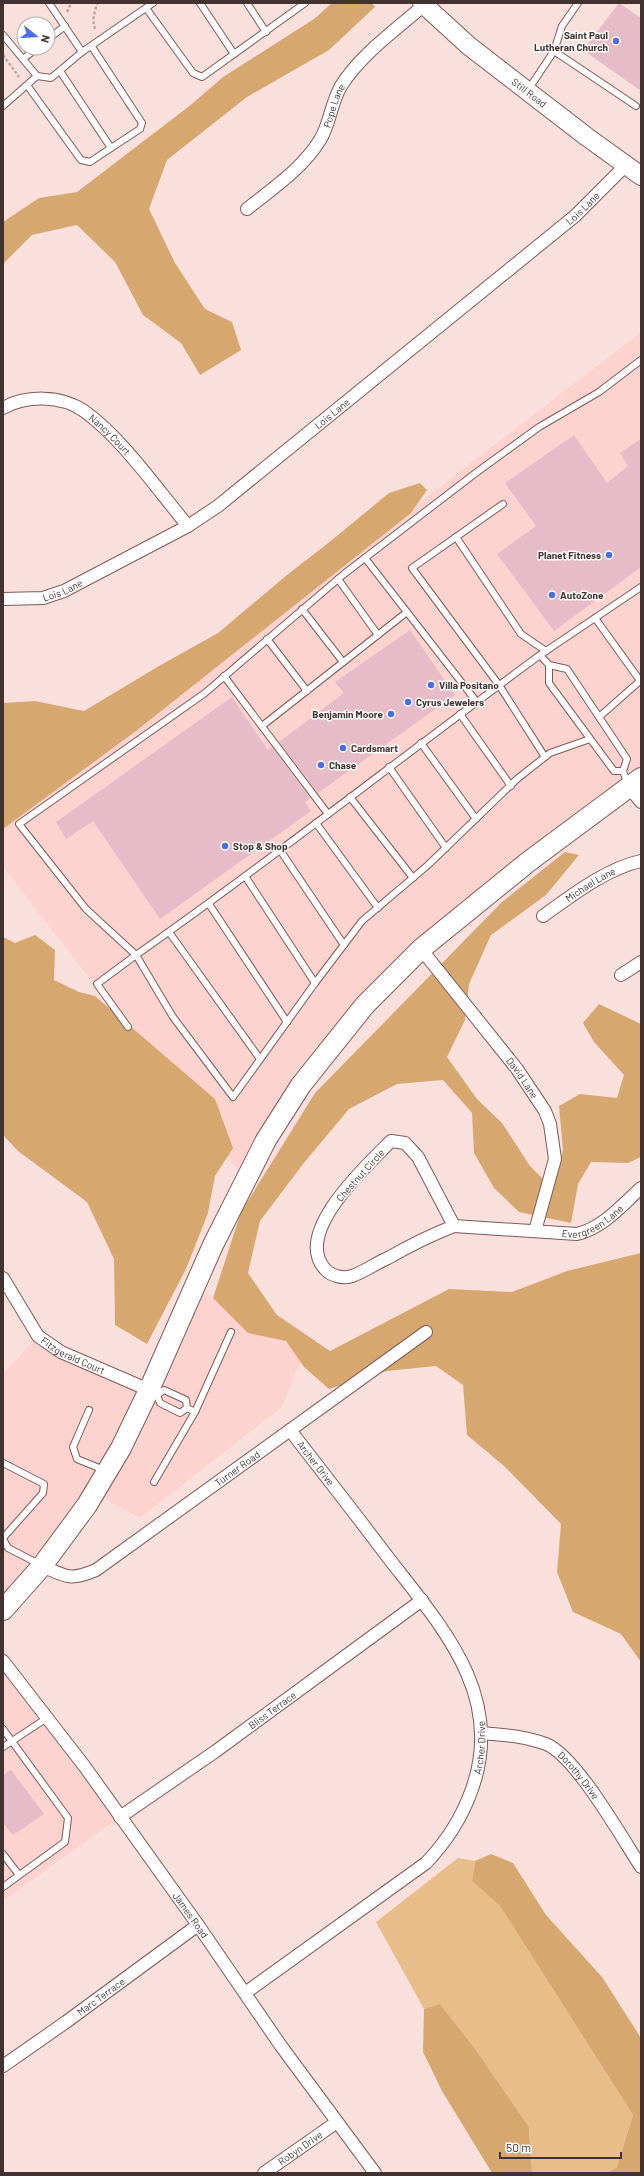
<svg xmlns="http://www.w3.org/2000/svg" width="644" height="2176" font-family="Barlow,sans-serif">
  <rect width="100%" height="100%" fill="#fae0dd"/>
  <!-- built -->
  <g fill="#fdd3cf">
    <polygon points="641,332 641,802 629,787 365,1005 246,1180 3,867 3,823"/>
    <polygon points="194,1288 307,1344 282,1407 140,1518 94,1493 3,1607 3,1374 38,1336 145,1388"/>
    <polygon points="3,1661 120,1817 3,1901"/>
  </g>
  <!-- green -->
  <polygon fill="#e8bd8a" points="458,1858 475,1861 472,1881 500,1906 633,2115 617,2167 607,2173 532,2173 529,2127 476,2050 440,2004 424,2009 376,1922"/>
  <!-- forest -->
  <g fill="#d6a870">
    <polygon points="332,3 372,3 375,7 329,50 247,97 167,160 149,209 175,263 205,309 232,322 241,350 200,375 181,343 143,315 115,262 77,225 32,235 3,264 3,222 39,198 77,192 192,104 223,77 314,19"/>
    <polygon points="420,483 427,490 411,513 136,731 3,829 3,703 35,701 84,711 159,666 218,633 287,575 332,540 389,493"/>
    <polygon points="565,852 579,855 546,895 491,935 469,984 465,1020 447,1057 477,1099 502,1123 530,1166 553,1189 563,1150 559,1106 580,1094 617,1098 624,1075 594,1042 583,1023 599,1004 641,1024 641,1157 628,1163 591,1162 578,1184 571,1223 519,1212 494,1188 474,1153 472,1113 443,1080 397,1084 349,1109 303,1164 260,1221 248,1273 277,1315 330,1351 449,1289 512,1292 567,1271 641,1253 641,1662 621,1634 573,1612 557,1572 561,1524 504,1466 467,1435 463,1385 436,1366 387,1371 329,1389 304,1367 286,1341 248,1333 213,1298 241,1212 315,1093 502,902"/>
    <polygon points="35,935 55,950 54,980 79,992 95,996 215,1099 233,1148 215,1176 208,1213 186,1269 147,1344 115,1325 114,1259 87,1202 18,1151 3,1135 3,937 15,943"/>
    <polygon points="491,1854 513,1863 546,1915 602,1977 641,2038 641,2173 607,2173 617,2167 633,2115 500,1906 472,1881 475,1861"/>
    <polygon points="440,2004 476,2050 529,2127 532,2173 492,2173 442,2091 423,2052 424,2009"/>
  </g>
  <!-- building -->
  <g fill="#e5bcc7">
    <polygon points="619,3 641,18 641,91 583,50"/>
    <polygon points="574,435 607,483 628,466 620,453 641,439 641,567 554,631 497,554 536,526 505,483"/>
    <polygon points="410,630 455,695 318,793 279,742 344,693 335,682"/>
    <polygon points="232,697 268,750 272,747 310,798 305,802 311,811 160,919 93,821 66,839 56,822"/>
    <polygon points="11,1770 44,1814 13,1835 3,1823 3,1775"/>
  </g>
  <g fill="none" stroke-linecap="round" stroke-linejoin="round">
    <defs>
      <g id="service">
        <polyline points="49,3 82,52"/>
        <polyline points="200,3 234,54"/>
        <polyline points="247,3 266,32"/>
        <polyline points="146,8 193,73 202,77 305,3"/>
        <polyline points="3,35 37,76 51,78 82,52 153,3"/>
        <polyline points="48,39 65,26"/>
        <polyline points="92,47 142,123 140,129 111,148"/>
        <polyline points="554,51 636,106"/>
        <polyline points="23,59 37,48"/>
        <polyline points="27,85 81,160 90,162 111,148 60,71"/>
        <polyline points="528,90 554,51 562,26 578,3"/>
        <polyline points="3,106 37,76"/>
        <polyline points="503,504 412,568 499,685 545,757"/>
        <polyline points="456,537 521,634 546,651"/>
        <polyline points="365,558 476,701"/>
        <polyline points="338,579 378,635"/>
        <polyline points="302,609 343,662"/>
        <polyline points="595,618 641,682"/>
        <polyline points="267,639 307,691"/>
        <polyline points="543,653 641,587"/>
        <polyline points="549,665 549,683 614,771 623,771"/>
        <polyline points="224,676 328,814"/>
        <polyline points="460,714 511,786"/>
        <polyline points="599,717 641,680"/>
        <polyline points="262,726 407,612"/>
        <polyline points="421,743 476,819"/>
        <polyline points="389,767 446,848"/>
        <path d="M628,785L623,771L627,759L567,669L549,665L540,655C405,754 273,859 136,955L86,909L19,824L205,693L344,574L477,472L539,427L599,392L641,360"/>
        <polyline points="350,797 413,878"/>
        <polyline points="316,823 378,908"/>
        <polyline points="280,850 344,945"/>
        <polyline points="245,876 315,983"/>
        <polyline points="209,904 287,1022"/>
        <polyline points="169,932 260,1059"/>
        <polyline points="128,1027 97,984 136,955 173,1017 233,1097 315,983 362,921 428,865 517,779 550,753 590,739"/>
        <polyline points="152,1392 157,1395 160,1403 180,1413 187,1408"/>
        <polyline points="157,1395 164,1390 186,1400 187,1408"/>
        <polyline points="187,1408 195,1412 231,1332"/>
        <polyline points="89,1410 73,1447 77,1459 104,1470"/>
        <polyline points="3,1463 44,1484 43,1493 3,1538"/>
        <polyline points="154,1482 195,1412"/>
        <polyline points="3,1539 8,1548 39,1564"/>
        <polyline points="3,1729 68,1818 65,1842 3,1887"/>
        <polyline points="3,1747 47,1718"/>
        <polyline points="3,1854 19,1875"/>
      </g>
      <g id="minor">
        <path id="s1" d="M247,209C273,188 302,169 320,140C330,124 331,103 341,86C361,54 396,30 424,5"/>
        <path id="s2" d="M3,408C26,395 61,395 84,411C122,438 157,489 188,526"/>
        <path id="s3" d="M3,599L43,598L64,591L188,526L218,506L575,216L626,165"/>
        <polyline points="628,786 641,802"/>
        <path id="s4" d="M543,916C571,896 607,868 641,861"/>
        <path id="s5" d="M421,949L517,1069L545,1111L550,1124L555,1159L535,1231"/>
        <polyline points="621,975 641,962"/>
        <path d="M391,1141L405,1143L418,1157L454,1226C431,1235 409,1246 388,1258C376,1263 364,1272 352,1276C343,1279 331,1276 325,1269C292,1233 368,1164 391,1141Z"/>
        <path id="s6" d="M454,1226L577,1234C603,1228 622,1205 641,1188"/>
        <path id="s7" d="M3,1278L38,1336L61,1352L149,1390"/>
        <path id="s8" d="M42,1566C67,1577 70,1581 96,1570L426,1332"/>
        <path id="s9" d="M3,1661L85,1767L198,1925L281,2046L375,2173"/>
        <path id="s10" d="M482,1733C504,1735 525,1736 546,1744C576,1756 622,1838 641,1867"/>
        <path id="s11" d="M120,1817L216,1751L422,1600"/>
        <path id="s12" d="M245,1993L426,1863C447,1841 462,1818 472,1789C505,1697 444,1629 390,1560C357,1516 323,1473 290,1430"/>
        <path id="s13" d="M3,2066L66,2022L198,1925"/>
        <path id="s14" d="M264,2173L337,2122"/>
      </g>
      <g id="secondary">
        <path id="s15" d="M422,3L469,46L587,137L641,176"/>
      </g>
      <polyline id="primary" points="3,1610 42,1566 87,1505 121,1448 149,1390 213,1245 266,1140 301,1085 365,1005 421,949 528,862 641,778"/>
    </defs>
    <!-- service casing -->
    <use href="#service" stroke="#7e5a57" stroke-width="8"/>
    <!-- minor casing -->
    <use href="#minor" stroke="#7e5a57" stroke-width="14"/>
    <!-- secondary casing -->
    <use href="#secondary" stroke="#7e5a57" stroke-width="20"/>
    <!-- primary casing -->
    <use href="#primary" stroke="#7e5a57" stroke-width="22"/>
    <!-- path -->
    <g stroke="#bfa8a5" stroke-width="2.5" stroke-dasharray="3 2" stroke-linecap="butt">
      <polyline points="67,12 71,3"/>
      <polyline points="95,29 93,20 97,3"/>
      <polyline points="3,55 19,77"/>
    </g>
    <!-- service -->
    <use href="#service" stroke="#fff" stroke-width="6"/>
    <!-- minor -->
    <use href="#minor" stroke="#fff" stroke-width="12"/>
    <!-- secondary -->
    <use href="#secondary" stroke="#fff" stroke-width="18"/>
    <!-- primary -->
    <use href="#primary" stroke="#fff" stroke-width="20"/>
  </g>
  <!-- markers -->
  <g fill="#4b6ee2" stroke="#fff" stroke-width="1.5">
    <circle cx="616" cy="41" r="4"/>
    <circle cx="609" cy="555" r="4"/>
    <circle cx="552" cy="595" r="4"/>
    <circle cx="431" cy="685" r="4"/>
    <circle cx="408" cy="702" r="4"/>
    <circle cx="391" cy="714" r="4"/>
    <circle cx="343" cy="748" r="4"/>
    <circle cx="321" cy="765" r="4"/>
    <circle cx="225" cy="846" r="4"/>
  </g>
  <g text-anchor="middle" stroke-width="3" stroke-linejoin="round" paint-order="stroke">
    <!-- poi labels -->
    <g font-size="10" font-weight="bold" fill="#423230" stroke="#fff" text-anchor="start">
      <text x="608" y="39" text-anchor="end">Saint Paul<tspan x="608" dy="12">Lutheran Church</tspan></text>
      <text x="601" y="559" text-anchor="end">Planet Fitness</text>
      <text x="560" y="599">AutoZone</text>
      <text x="439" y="689">Villa Positano</text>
      <text x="416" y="706">Cyrus Jewelers</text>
      <text x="383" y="718" text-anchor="end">Benjamin Moore</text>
      <text x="351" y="752">Cardsmart</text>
      <text x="329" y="769">Chase</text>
      <text x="233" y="850">Stop &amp; Shop</text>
    </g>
    <!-- street labels -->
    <g font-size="10" fill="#423230" stroke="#fff">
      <text dy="4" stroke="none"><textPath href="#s15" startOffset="140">Still Road</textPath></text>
      <text dy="4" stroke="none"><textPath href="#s1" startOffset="138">Pope Lane</textPath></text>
      <text dy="4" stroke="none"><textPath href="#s3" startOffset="709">Lois Lane</textPath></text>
      <text dy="4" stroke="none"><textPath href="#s3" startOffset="385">Lois Lane</textPath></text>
      <text dy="4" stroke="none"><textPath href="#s2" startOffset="120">Nancy Court</textPath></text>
      <text dy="4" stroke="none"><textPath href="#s3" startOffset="61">Lois Lane</textPath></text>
      <text dy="4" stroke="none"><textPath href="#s4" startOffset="57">Michael Lane</textPath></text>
      <text dy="4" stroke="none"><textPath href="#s5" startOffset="164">David Lane</textPath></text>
      <text transform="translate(360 1175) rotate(-48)" y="4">Chestnut Circle</text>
      <text dy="4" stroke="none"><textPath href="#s6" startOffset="142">Evergreen Lane</textPath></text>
      <text dy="4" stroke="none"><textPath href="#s7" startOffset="108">Fitzgerald Court</textPath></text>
      <text transform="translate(316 1463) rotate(52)" y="4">Archer Drive</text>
      <text dy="4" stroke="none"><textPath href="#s8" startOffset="231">Turner Road</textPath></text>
      <text dy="4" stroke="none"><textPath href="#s11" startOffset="186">Bliss Terrace</textPath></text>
      <text dy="4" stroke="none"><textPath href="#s12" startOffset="353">Archer Drive</textPath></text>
      <text dy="4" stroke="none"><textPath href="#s10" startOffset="111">Dorothy Drive</textPath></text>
      <text dy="4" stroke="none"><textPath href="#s9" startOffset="316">James Road</textPath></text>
      <text dy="4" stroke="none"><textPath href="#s13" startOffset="120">Marc Terrace</textPath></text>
      <text dy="4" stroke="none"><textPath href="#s14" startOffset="44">Robyn Drive</textPath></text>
    </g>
  </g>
  <!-- border -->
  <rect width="644" height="2176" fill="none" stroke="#423230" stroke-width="8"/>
  <!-- north arrow -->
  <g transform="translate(36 36) rotate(107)"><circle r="19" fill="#ffffff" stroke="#b3adac"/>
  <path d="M0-3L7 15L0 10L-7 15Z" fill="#4b6ee2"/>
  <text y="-6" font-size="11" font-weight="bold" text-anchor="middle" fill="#423230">N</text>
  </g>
  <!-- scale -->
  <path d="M500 2152v6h121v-6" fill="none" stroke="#423230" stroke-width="2"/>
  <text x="506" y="2152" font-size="12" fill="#423230" stroke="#ffffff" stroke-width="3" paint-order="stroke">50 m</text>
</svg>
